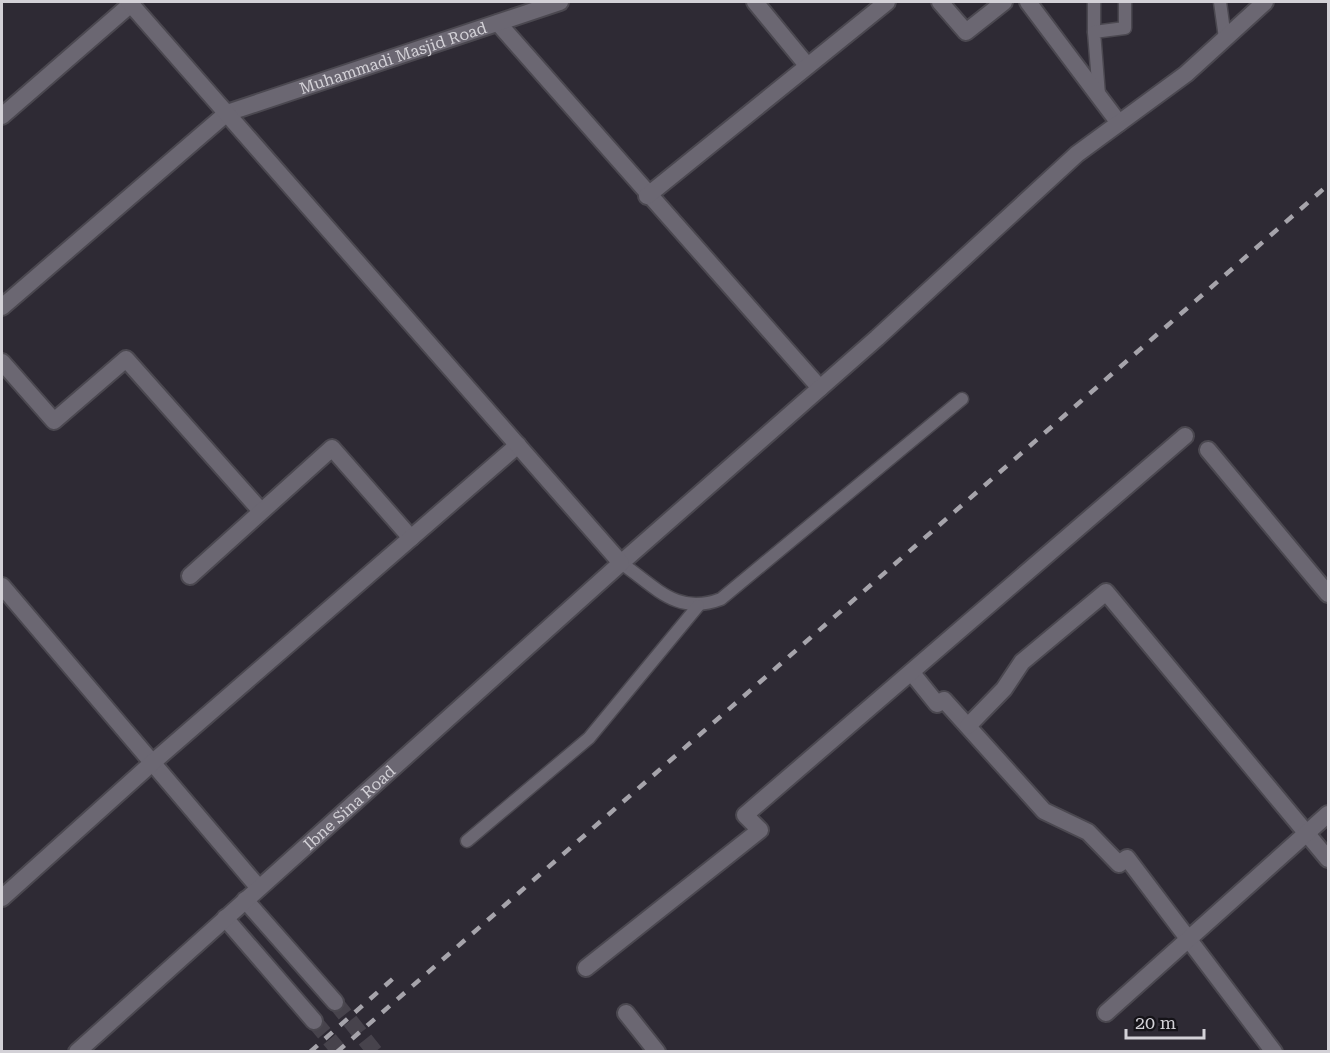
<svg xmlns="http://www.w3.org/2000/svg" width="1330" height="1053" font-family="'Roboto Serif',serif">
  <rect width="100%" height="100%" fill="#2e2a34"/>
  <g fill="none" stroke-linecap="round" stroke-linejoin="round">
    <!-- minor-tunnel -->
    <g stroke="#47434c" stroke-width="16" stroke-dasharray="16 8" stroke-linecap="butt">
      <polyline points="335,1002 375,1052"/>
      <polyline points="314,1021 340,1052"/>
    </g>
    <defs>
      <g id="service">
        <polyline points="1220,2 1225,38"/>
        <polyline points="1094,32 1094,2"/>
        <polyline points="1099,95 1094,32 1125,28 1125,2"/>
        <path d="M621,563C656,587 677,616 721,599L962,399"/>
        <polyline points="467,841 589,738 698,606"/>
      </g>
      <g id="minor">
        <polyline points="755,2 806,64"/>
        <polyline points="940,2 966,32 1004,2"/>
        <polyline points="1028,2 1119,123"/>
        <polyline points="498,23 820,388"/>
        <polyline points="647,196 887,2"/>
        <path id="s1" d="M2,307L227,113L560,2"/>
        <polyline points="2,362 54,421 126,359 261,511"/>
        <polyline points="1208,450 1328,594"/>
        <polyline points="621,563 877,338 1077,154 1186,74 1265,2"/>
        <polyline points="190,576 332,448 411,538"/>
        <polyline points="2,586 259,888"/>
        <polyline points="912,673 937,704 944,700 1044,811 1088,832 1119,864 1127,858 1274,1052"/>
        <polyline points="968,726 1004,689 1022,662 1106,592 1328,859"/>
        <polyline points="2,898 152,763 518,445"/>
        <polyline points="245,900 335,1002"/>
        <polyline points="225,918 314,1021"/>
        <polyline points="586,968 760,830 745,815 1185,436"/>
        <polyline points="626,1013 657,1052"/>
        <polyline points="1106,1013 1328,814"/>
      </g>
      <g id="tertiary">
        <polyline points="2,116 131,4"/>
        <path id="s2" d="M77,1052L621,563L129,2"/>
      </g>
    </defs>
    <!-- service casing -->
    <use href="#service" stroke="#4b4850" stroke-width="15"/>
    <!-- minor casing -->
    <use href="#minor" stroke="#4b4850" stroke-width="20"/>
    <!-- tertiary casing -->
    <use href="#tertiary" stroke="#4b4850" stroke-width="20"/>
    <!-- service -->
    <use href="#service" stroke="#6b6772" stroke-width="12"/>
    <!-- minor -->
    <use href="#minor" stroke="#6b6772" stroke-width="16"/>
    <!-- tertiary -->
    <use href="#tertiary" stroke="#6b6772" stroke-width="16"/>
    <!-- rail -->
    <g stroke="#a6a4ab" stroke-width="4.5" stroke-dasharray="10 10" stroke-linecap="butt">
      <polyline points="310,1052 396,976"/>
      <polyline points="337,1052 1328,185"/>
    </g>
  </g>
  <g text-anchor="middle" stroke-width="5" stroke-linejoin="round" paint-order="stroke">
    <!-- street labels -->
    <g font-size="16" fill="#d3d1d7" stroke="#151318">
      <text dy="6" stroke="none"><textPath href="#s1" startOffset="472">Muhammadi Masjid Road</textPath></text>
      <text dy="6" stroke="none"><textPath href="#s2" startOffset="366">Ibne Sina Road</textPath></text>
    </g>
  </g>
  <!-- border -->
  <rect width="1330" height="1053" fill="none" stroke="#d3d1d7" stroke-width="6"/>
  <!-- scale -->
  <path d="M1126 1029v9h78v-9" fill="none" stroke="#d3d1d7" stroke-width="3"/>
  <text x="1135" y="1029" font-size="18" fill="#d3d1d7" stroke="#151318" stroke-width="4.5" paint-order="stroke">20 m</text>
</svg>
